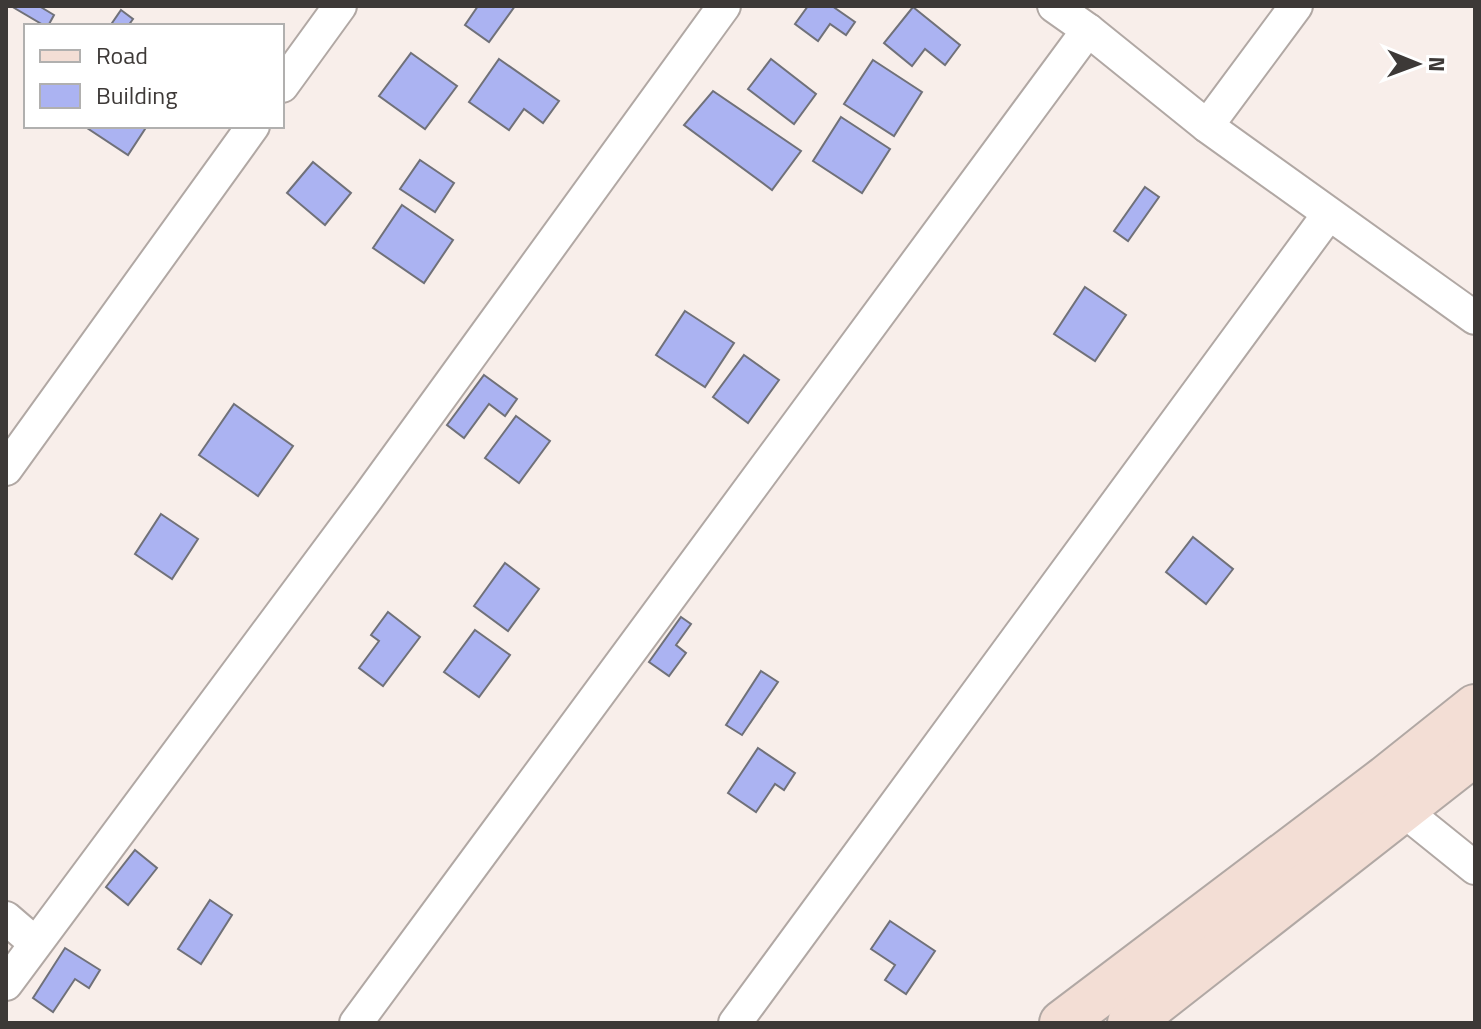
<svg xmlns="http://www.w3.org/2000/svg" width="1481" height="1029" font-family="'Titillium Web',sans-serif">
  <rect width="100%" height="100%" fill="#f8eeea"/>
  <!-- building -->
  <g fill="#abb3f2" stroke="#707179" stroke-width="2">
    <polygon points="11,6 39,6 54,15 48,26 45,26"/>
    <polygon points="478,6 515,6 489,42 465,25"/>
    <polygon points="808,6 832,6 855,22 846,35 830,24 818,41 795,24"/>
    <polygon points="913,7 960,45 945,65 925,49 912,66 884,43"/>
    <polygon points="121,10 133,19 128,26 110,26"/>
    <polygon points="411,53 457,86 425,129 379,96"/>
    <polygon points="499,59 559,101 543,123 524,109 509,130 469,102"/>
    <polygon points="771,59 816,94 794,124 748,89"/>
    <polygon points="873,60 922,92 894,136 844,104"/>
    <polygon points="713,91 801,151 772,190 684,125"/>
    <polygon points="841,117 890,149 862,193 813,161"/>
    <polygon points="84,126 147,126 128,155"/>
    <polygon points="420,160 454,183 435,212 400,189"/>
    <polygon points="313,162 351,193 325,225 287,193"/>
    <polygon points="1145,187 1159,197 1128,241 1114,231"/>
    <polygon points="402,205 453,240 424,283 373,248"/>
    <polygon points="1085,287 1126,315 1095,361 1054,334"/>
    <polygon points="685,311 734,343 705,387 656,355"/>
    <polygon points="744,355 779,380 748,423 713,397"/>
    <polygon points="484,375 517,399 505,416 489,404 464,438 447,425"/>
    <polygon points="234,404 293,446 258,496 199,455"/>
    <polygon points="516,416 550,441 519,483 485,458"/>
    <polygon points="161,514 198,539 172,579 135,554"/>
    <polygon points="1193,537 1233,569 1206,604 1166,572"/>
    <polygon points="505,563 539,589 508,631 474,606"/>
    <polygon points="388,612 420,637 383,686 359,668 379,641 371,635"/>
    <polygon points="681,617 691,624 676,645 686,653 669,676 649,662"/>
    <polygon points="475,630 510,655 479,697 444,672"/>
    <polygon points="761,671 778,682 742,735 726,725"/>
    <polygon points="758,748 795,773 784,790 775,784 756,812 728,793"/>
    <polygon points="135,850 157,868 128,905 106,887"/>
    <polygon points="210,900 232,915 201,964 178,949"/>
    <polygon points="890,921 935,951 906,994 885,980 895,965 871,949"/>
    <polygon points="65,948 100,970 89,988 75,979 53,1012 33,998"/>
  </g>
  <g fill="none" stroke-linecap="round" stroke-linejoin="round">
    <defs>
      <g id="minor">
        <polyline points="1054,6 1088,30 1207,126 1475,318"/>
        <polyline points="282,86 340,6"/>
        <polyline points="1207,126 1296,6"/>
        <polyline points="6,469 253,126"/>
        <polyline points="1403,810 1475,868"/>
        <polyline points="6,918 35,943"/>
        <polyline points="6,984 368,497 724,6"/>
        <polyline points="356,1023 1088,30"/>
        <polyline points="735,1023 1328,215"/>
      </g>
      <g id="secondary">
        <polyline points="1062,1023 1386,778 1475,707"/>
        <polyline points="1130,1023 1475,753"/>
      </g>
    </defs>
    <!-- minor casing -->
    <use href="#minor" stroke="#b1a8a4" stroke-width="36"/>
    <!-- secondary casing -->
    <use href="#secondary" stroke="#b1a8a4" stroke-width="48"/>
    <!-- minor -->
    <use href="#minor" stroke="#fff" stroke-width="32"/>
    <!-- secondary -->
    <use href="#secondary" stroke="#f3ded5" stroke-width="44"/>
  </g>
  <!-- border -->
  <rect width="1481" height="1029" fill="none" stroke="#3d3937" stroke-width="16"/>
  <!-- legend -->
  <rect x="24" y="24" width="260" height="104" fill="#ffffff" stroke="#b1b0af" stroke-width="2"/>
  <rect x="40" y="50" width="40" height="12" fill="#f3ded5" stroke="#b1b0af" stroke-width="2"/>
  <text x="96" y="64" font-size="24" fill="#3d3937">Road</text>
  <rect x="40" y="84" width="40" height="24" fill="#abb3f2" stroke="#b1b0af" stroke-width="2"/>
  <text x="96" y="104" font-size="24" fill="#3d3937">Building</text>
  <!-- north arrow -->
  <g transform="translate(1417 64) rotate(91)" stroke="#ffffff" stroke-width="6" paint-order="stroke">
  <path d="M0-6L14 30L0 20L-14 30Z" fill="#3d3937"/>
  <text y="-12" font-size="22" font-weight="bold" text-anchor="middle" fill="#3d3937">N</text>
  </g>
</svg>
